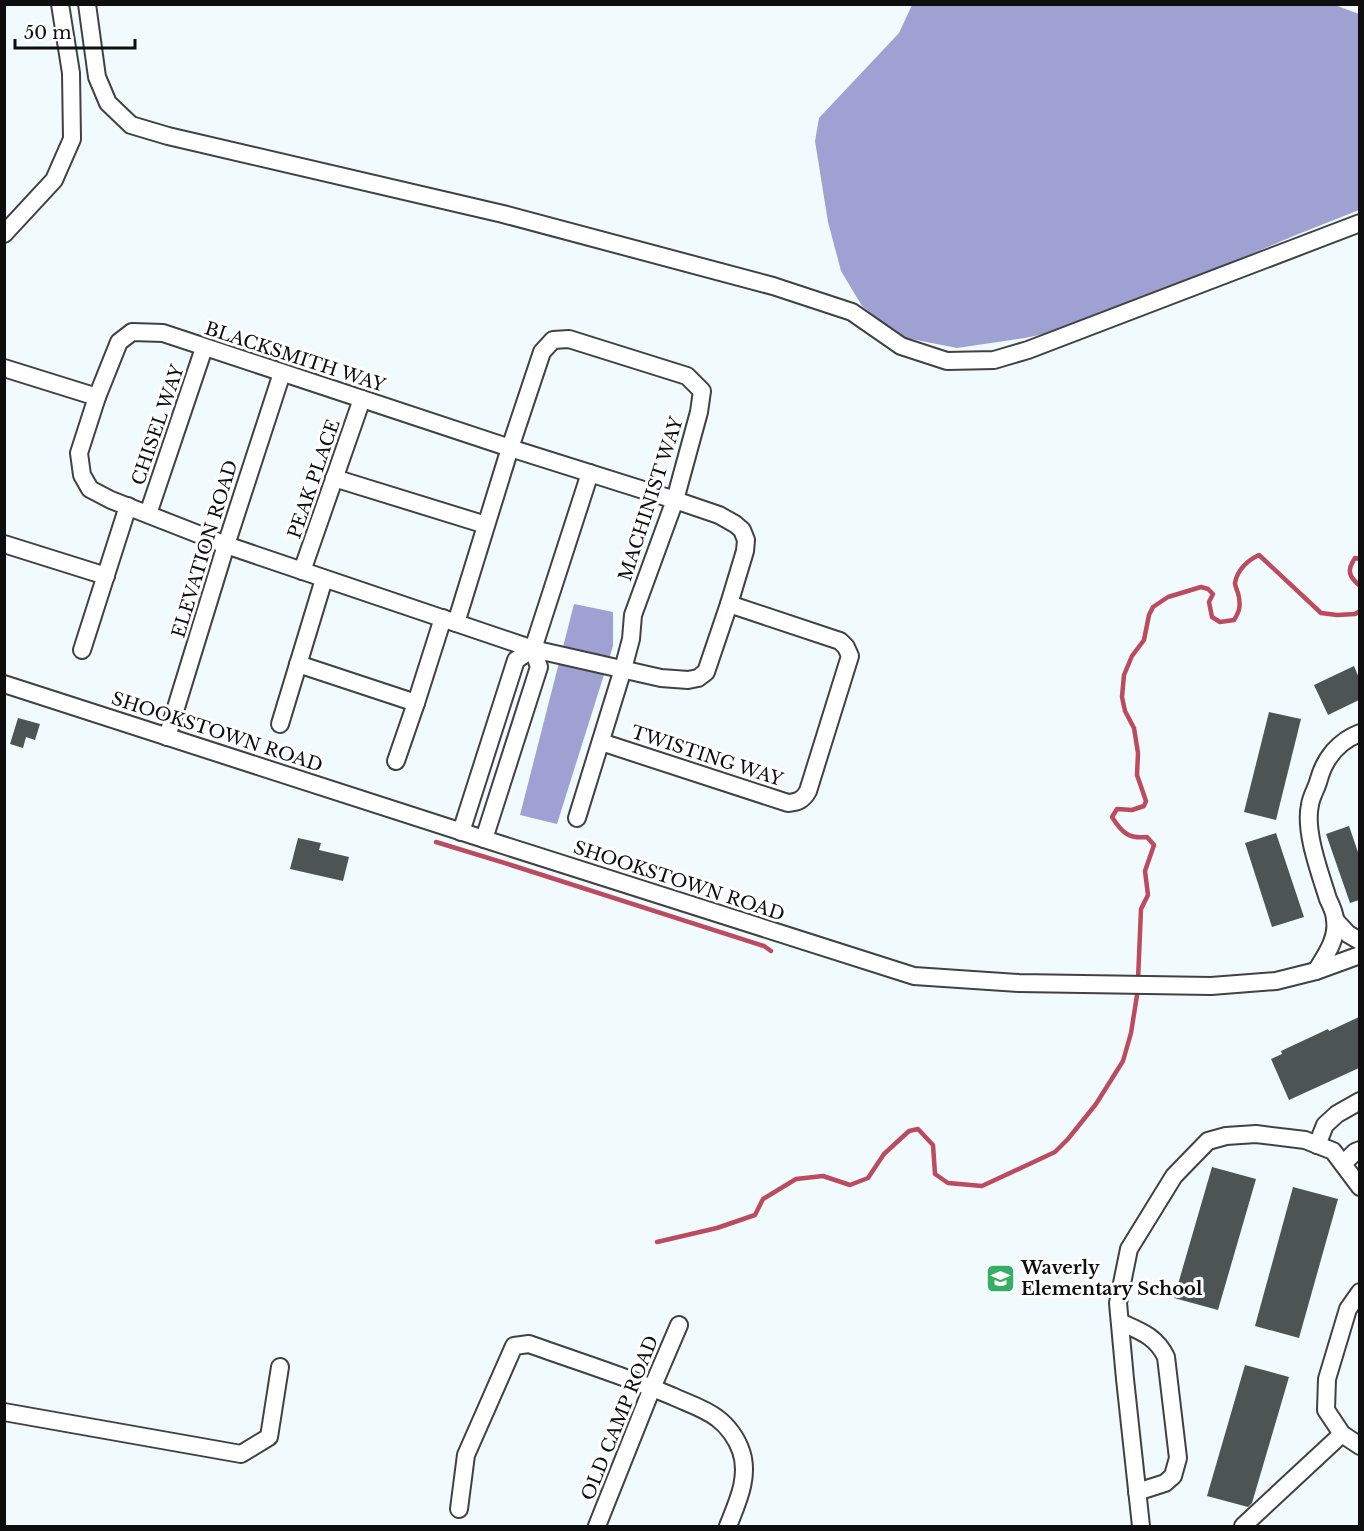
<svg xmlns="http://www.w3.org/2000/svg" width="1364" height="1531" font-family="'Libre Baskerville',serif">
  <rect width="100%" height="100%" fill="#f1fafd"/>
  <!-- forest -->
  <g fill="#9fa1d3">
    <polygon points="1332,4 1359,14 1359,210 1296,235 1162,292 1058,331 1025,338 957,348 901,337 862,306 841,271 828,222 815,141 819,118 899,33 912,5"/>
    <polygon points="574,604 613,612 613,646 557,824 520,815"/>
  </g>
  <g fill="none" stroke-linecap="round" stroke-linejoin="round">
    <!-- stream -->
    <g stroke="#bd4b5f" stroke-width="4.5">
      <path d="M1360,559L1355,558C1347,570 1348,576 1360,586"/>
      <polyline points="436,842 511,865 764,946 771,951"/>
      <path d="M1138,980L1141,909L1148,895L1145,871L1154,845L1147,837C1129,839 1122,833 1112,817L1117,809L1132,810L1144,806L1146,801L1137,775L1138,753L1134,728L1125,711L1122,697L1124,675L1132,656L1144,640L1149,615L1153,607L1168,597L1201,587L1208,589L1213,594L1209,602L1212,617L1220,622L1234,620C1240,611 1241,604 1238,593C1237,590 1235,586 1235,583C1237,570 1248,560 1259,555L1321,613L1337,615L1355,614L1360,611"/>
      <polyline points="657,1242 717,1228 755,1215 763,1199 796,1179 823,1176 850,1185 868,1178 884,1154 909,1131 918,1129 933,1145 935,1174 948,1183 982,1186 1055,1152 1068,1139 1096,1104 1123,1061 1131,1033 1138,989"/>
    </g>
  </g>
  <!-- building -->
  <g fill="#4c5554">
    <polygon points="1354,666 1359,678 1359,700 1328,715 1314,685"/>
    <polygon points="1269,712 1301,719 1276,820 1244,812"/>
    <polygon points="18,718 40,724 35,740 26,737 23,748 10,744"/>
    <polygon points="1349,826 1359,855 1359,900 1350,903 1326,834"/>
    <polygon points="1276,833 1304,917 1272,927 1245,843"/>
    <polygon points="298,838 321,843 319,850 349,857 343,881 290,869"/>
    <polygon points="1359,1017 1359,1068 1289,1100 1271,1059 1282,1054 1281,1051 1328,1029 1329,1031"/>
    <polygon points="1212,1167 1256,1179 1218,1310 1174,1298"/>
    <polygon points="1293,1187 1338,1199 1299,1338 1255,1326"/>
    <polygon points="1245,1365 1289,1377 1252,1503 1248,1507 1207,1496"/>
  </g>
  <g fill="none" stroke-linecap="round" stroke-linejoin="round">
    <defs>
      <g id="minor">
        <polyline points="87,4 97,77 108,103 131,125 168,136 503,214 773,286 852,312 901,346 947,361 994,360 1028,350 1360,223"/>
        <polyline points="4,234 54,180 72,139 71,73 60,4"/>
        <polygon points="132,332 163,333 510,448 675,500 719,515 735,524 742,530 746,540 745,551 729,604 706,672 698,678 688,680 661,678 533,649 226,545 111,500 90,489 82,475 79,453 97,397 119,342"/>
        <polyline points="4,368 97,397"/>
        <polyline points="334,478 486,525"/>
        <polyline points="148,514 204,348"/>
        <polyline points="4,544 106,576"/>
        <polyline points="302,571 362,399"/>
        <polyline points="456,623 510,448 542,352 553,340 569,339 687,376 702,391 699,412 675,500 633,615 631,639 623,669 577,818"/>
        <polyline points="82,650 128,506"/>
        <polyline points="298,664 416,703"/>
        <polyline points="4,684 484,839 914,976 1019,983 1211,986 1276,981 1316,971 1360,955"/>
        <polyline points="280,724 324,579"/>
        <polyline points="167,737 226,545 282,373"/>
        <path d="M601,742L788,803C798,802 803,800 808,791L850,656L846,647L840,641L729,604"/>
        <polyline points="396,761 416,703 443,618"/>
        <polyline points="461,832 516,660 533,649"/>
        <polyline points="484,839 539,667 533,649 590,473"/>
        <polyline points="1336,921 1348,934 1360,941"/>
        <path d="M1316,971C1325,956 1338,939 1335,920C1335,913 1331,905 1328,899C1320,873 1304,831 1310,805C1311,796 1317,788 1319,779C1325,758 1339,741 1360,733"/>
        <polyline points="1317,1145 1325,1125 1337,1114 1360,1101"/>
        <polyline points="1343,1164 1355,1152 1360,1150"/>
        <polyline points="1360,1292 1348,1309 1327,1379 1326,1410 1342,1434 1360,1446"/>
        <path d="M1120,1322C1140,1331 1156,1336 1166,1357L1178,1458L1173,1476L1165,1483L1137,1492"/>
        <polyline points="4,1412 241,1454 269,1437 280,1367"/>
        <path d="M459,1509L466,1455L514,1346L529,1344C576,1361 625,1376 672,1396C687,1403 704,1408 717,1418C728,1426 737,1439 741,1451C750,1477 737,1503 728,1526"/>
        <polyline points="597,1526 652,1388 679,1325"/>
        <polyline points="1141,1526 1125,1379 1118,1303 1129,1249 1174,1176 1208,1141 1226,1136 1256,1134 1305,1140 1333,1151 1360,1187"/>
        <polyline points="1243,1526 1342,1434"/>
      </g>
    </defs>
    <!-- minor casing -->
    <use href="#minor" stroke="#414141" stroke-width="20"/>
    <!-- minor -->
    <use href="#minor" stroke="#fff" stroke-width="16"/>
  </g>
  <!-- icons -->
  <defs>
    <symbol id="school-square" viewBox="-11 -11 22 22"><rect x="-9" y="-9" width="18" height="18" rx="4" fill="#36ae63" stroke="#fff"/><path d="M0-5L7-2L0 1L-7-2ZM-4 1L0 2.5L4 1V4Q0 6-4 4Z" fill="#fff"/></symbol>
  </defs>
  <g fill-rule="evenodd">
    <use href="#school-square" x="984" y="1262" width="33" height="33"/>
  </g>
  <g text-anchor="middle" stroke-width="6" stroke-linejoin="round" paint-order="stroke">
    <!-- street labels -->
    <g font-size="18" fill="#0e0e0e" stroke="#fff">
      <text transform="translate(295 357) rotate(18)" y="6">BLACKSMITH WAY</text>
      <text transform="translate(158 425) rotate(-71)" y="6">CHISEL WAY</text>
      <text transform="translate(314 479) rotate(-71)" y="6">PEAK PLACE</text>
      <text transform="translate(651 499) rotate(-72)" y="6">MACHINIST WAY</text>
      <text transform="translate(205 549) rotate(-73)" y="6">ELEVATION ROAD</text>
      <text transform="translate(217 732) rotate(18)" y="6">SHOOKSTOWN ROAD</text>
      <text transform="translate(707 756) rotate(18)" y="6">TWISTING WAY</text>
      <text transform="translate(679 881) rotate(18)" y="6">SHOOKSTOWN ROAD</text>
      <text transform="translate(620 1418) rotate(-68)" y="6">OLD CAMP ROAD</text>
    </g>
    <!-- poi labels -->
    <g font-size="18" font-weight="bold" fill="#0e0e0e" stroke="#fff" text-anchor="start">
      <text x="1021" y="1274">Waverly<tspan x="1021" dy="21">Elementary School</tspan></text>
    </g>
  </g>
  <!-- border -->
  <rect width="1364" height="1531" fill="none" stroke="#0e0e0e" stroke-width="12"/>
  <!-- scale -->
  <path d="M15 39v9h120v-9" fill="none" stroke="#0e0e0e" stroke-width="3"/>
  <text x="24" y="39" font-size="18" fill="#0e0e0e" stroke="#ffffff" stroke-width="4.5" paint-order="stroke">50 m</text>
</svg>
